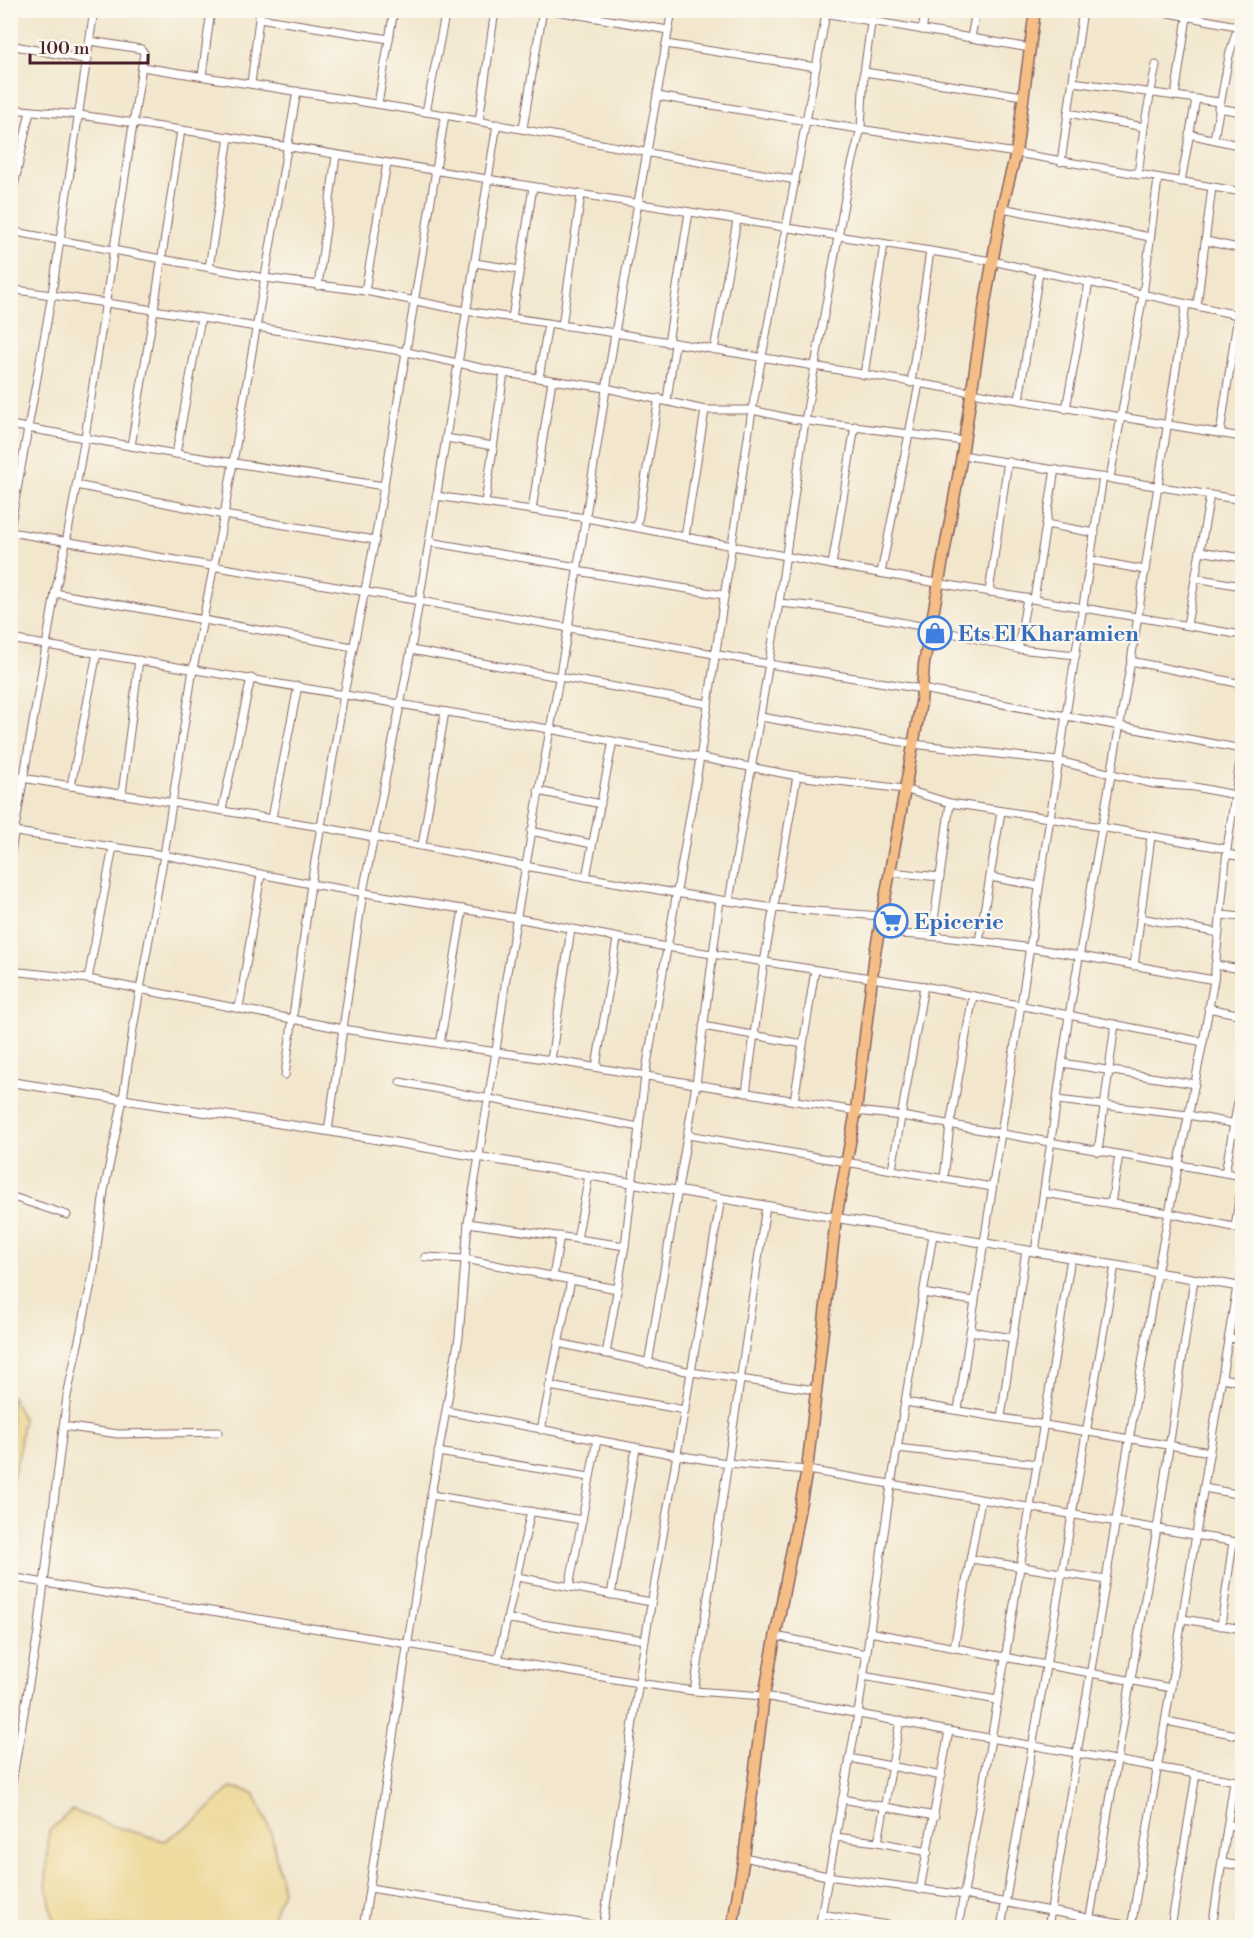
<svg xmlns="http://www.w3.org/2000/svg" width="1253" height="1938" font-family="'Libre Bodoni',serif">
  <rect width="100%" height="100%" fill="#fbf7ec"/>
  <filter id="ink" filterUnits="userSpaceOnUse"><feTurbulence type="fractalNoise" baseFrequency=".0167" numOctaves="2"/><feDisplacementMap in="SourceGraphic" scale="12" xChannelSelector="R" yChannelSelector="G"/><feConvolveMatrix kernelMatrix="1 2 1 2 8 2 1 2 1" color-interpolation-filters="sRGB"/></filter>
  <filter id="wash" filterUnits="userSpaceOnUse"><feTurbulence type="fractalNoise" baseFrequency=".008" numOctaves="4" result="noise"/><feDisplacementMap in="SourceGraphic" scale="24" xChannelSelector="R" yChannelSelector="G"/><feGaussianBlur stdDeviation="1.35" result="paint"/><feColorMatrix in="noise" values="0 0 0 0 0 0 0 0 0 0 0 0 0 0 0 0 0 1.4 0 .05"/><feComposite in="paint" operator="in"/></filter>
  <g filter="url(#wash)">
    <rect width="100%" height="100%" fill="#f2e6cc"/>
    <!-- sand -->
    <g fill="#eeda9e" stroke="#9c7c64" stroke-width="1.5">
      <polygon points="11,1395 23,1420 19,1454 11,1485"/>
      <polygon points="231,1787 254,1793 271,1831 283,1891 268,1927 55,1927 46,1883 49,1831 72,1810 110,1825 164,1841 197,1820"/>
    </g>
  </g>
  <g filter="url(#ink)">
    <g fill="none" stroke-linecap="round" stroke-linejoin="round">
      <defs>
        <g id="minor">
          <polyline points="550,10 668,30"/>
          <polyline points="806,10 1030,48"/>
          <polyline points="1153,10 1242,27"/>
          <polyline points="259,18 389,39"/>
          <polyline points="922,30 926,10"/>
          <polyline points="971,38 976,10"/>
          <polyline points="666,44 816,67"/>
          <polyline points="10,45 88,60"/>
          <polyline points="142,67 445,115 795,180"/>
          <polyline points="864,72 1023,96"/>
          <polyline points="202,76 211,10"/>
          <polyline points="1073,82 1219,102"/>
          <polyline points="251,84 260,10"/>
          <polyline points="657,96 807,121 1016,153 1242,192"/>
          <polyline points="1175,96 1187,17"/>
          <polyline points="378,104 394,10"/>
          <polyline points="1218,108 1242,112"/>
          <polyline points="10,109 80,115 229,137 992,261 1242,316"/>
          <polyline points="426,112 446,10"/>
          <polyline points="1068,113 1144,127"/>
          <polyline points="479,121 495,10"/>
          <polyline points="497,124 429,542 578,567"/>
          <polyline points="523,128 543,10"/>
          <polyline points="1189,134 1242,146"/>
          <polyline points="1214,139 1229,56 1238,26"/>
          <polyline points="1061,162 1083,10"/>
          <polyline points="1138,175 1144,127 1156,65"/>
          <polyline points="1181,182 1196,99"/>
          <polyline points="10,205 30,111"/>
          <polyline points="1002,208 1150,237"/>
          <polyline points="10,231 265,278 365,291 466,311 615,333 1242,437"/>
          <polyline points="1206,241 1242,249"/>
          <polyline points="475,263 520,270"/>
          <polyline points="209,268 229,137"/>
          <polyline points="318,286 336,156"/>
          <polyline points="10,289 154,310 407,352 504,373 606,388 705,410 752,410 792,419 964,441"/>
          <polyline points="365,291 387,163"/>
          <polyline points="1197,306 1212,187"/>
          <polyline points="512,318 533,187"/>
          <polyline points="562,326 581,195"/>
          <polyline points="668,343 689,212"/>
          <polyline points="714,350 737,220"/>
          <polyline points="864,375 884,244"/>
          <polyline points="539,378 548,324"/>
          <polyline points="911,383 930,251"/>
          <polyline points="667,400 675,344"/>
          <polyline points="1019,400 1039,272"/>
          <polyline points="1066,409 1089,282"/>
          <polyline points="10,425 176,454 384,486"/>
          <polyline points="1220,434 1238,315"/>
          <polyline points="446,438 493,446"/>
          <polyline points="131,446 153,316 181,130"/>
          <polyline points="176,454 201,318"/>
          <polyline points="962,455 1242,500"/>
          <polyline points="1110,478 1143,295 1158,179"/>
          <polyline points="76,485 224,515 375,540"/>
          <polyline points="436,496 586,518 832,565 1242,635"/>
          <polyline points="485,503 504,373"/>
          <polyline points="532,510 552,380"/>
          <polyline points="1046,524 1095,533"/>
          <polyline points="637,527 659,398"/>
          <polyline points="10,529 52,294 94,10"/>
          <polyline points="10,532 420,601 769,664 922,689 1242,749"/>
          <polyline points="685,537 705,410"/>
          <polyline points="1200,551 1242,558"/>
          <polyline points="1091,560 1145,570"/>
          <polyline points="832,565 855,426"/>
          <polyline points="577,571 724,595"/>
          <polyline points="881,573 919,384"/>
          <polyline points="1195,578 1242,586"/>
          <polyline points="989,592 1008,461"/>
          <polyline points="55,593 353,647"/>
          <polyline points="1034,599 1055,469"/>
          <polyline points="779,603 820,607 931,628 1018,649 1076,655"/>
          <polyline points="1187,625 1210,495"/>
          <polyline points="10,639 549,729 797,776 904,789 950,803 1049,818 1227,849"/>
          <polyline points="1018,649 1027,598"/>
          <polyline points="411,650 708,704"/>
          <polyline points="1131,661 1242,684"/>
          <polyline points="761,717 913,744 1058,761 1154,784 1195,787 1235,795"/>
          <polyline points="10,776 321,827 525,866 675,893 774,908 881,916"/>
          <polyline points="71,786 97,653"/>
          <polyline points="538,791 601,804"/>
          <polyline points="122,794 139,660"/>
          <polyline points="1233,809 1242,810"/>
          <polyline points="222,810 251,678"/>
          <polyline points="272,818 298,686"/>
          <polyline points="10,831 164,855 311,884 516,918 666,947 924,986 1203,1042"/>
          <polyline points="531,831 592,844"/>
          <polyline points="422,845 445,712"/>
          <polyline points="1227,854 1242,857"/>
          <polyline points="10,858 55,593 66,543 85,437 144,53 141,49 90,41"/>
          <polyline points="889,872 940,877"/>
          <polyline points="586,877 613,741"/>
          <polyline points="990,877 1038,886"/>
          <polyline points="729,901 779,603 805,421 849,176 861,128 864,72 873,10"/>
          <polyline points="1221,915 1242,917"/>
          <polyline points="1141,918 1219,933"/>
          <path d="M878,933C992,937 1102,960 1214,980"/>
          <polyline points="932,935 950,803"/>
          <polyline points="979,941 1001,812"/>
          <polyline points="1215,965 1242,969"/>
          <polyline points="1134,966 1151,837"/>
          <polyline points="10,971 88,979 343,1029 551,1060 856,1111 902,1116 1242,1176"/>
          <polyline points="88,979 113,847"/>
          <polyline points="239,1008 261,874"/>
          <polyline points="1208,1008 1242,1015"/>
          <polyline points="703,1026 803,1044"/>
          <polyline points="440,1044 463,909"/>
          <polyline points="551,1060 571,929"/>
          <polyline points="1062,1063 1195,1084"/>
          <polyline points="596,1067 617,939"/>
          <polyline points="285,1075 311,884 344,694 375,540 445,115"/>
          <polyline points="400,1082 639,1127"/>
          <polyline points="746,1093 764,962 797,776"/>
          <polyline points="1057,1100 1188,1115 1242,1125"/>
          <polyline points="794,1101 815,970"/>
          <polyline points="328,1131 363,892 411,650 429,542"/>
          <polyline points="688,1135 992,1187"/>
          <polyline points="1098,1152 1115,1024"/>
          <polyline points="892,1169 924,986"/>
          <polyline points="1225,1173 1242,1079"/>
          <polyline points="944,1178 950,1125 973,996"/>
          <polyline points="1044,1193 1169,1213 1242,1229"/>
          <polyline points="10,1196 67,1215"/>
          <polyline points="1111,1204 1119,1155"/>
          <polyline points="468,1223 625,1246"/>
          <polyline points="1235,1228 1242,1176"/>
          <polyline points="577,1239 589,1176"/>
          <polyline points="1035,1252 1069,1015 1131,661 1186,304"/>
          <polyline points="425,1257 465,1259 617,1289"/>
          <polyline points="553,1277 560,1236"/>
          <polyline points="923,1293 974,1301"/>
          <polyline points="970,1331 1013,1338"/>
          <polyline points="1229,1338 1242,1340"/>
          <polyline points="558,1343 691,1372 815,1390"/>
          <polyline points="606,1354 625,1246 645,1076 700,758 752,410 826,14"/>
          <polyline points="648,1364 696,1084 720,900"/>
          <polyline points="1222,1378 1242,1382"/>
          <polyline points="549,1386 685,1410"/>
          <polyline points="905,1402 1210,1452"/>
          <polyline points="958,1410 1103,477"/>
          <polyline points="446,1411 676,1455 727,1463 807,1470 1242,1543"/>
          <polyline points="1001,1417 1026,1250"/>
          <polyline points="63,1426 118,1434 218,1432"/>
          <polyline points="541,1430 571,1280"/>
          <polyline points="897,1448 1038,1464"/>
          <polyline points="438,1452 589,1477"/>
          <polyline points="1204,1488 1242,1495"/>
          <polyline points="431,1495 582,1520 597,1440"/>
          <polyline points="971,1559 1106,1580"/>
          <polyline points="10,1577 638,1683 694,1691 764,1696 949,1731 1242,1782"/>
          <polyline points="517,1577 651,1602"/>
          <polyline points="569,1587 582,1520"/>
          <polyline points="611,1595 636,1448"/>
          <polyline points="509,1619 645,1640"/>
          <polyline points="1183,1619 1242,1629"/>
          <polyline points="1221,1626 1233,1542"/>
          <polyline points="869,1632 1171,1688"/>
          <polyline points="775,1636 866,1654"/>
          <polyline points="954,1648 981,1500"/>
          <polyline points="498,1660 531,1511"/>
          <polyline points="863,1676 997,1700"/>
          <polyline points="694,1691 766,1206"/>
          <polyline points="1166,1721 1242,1736"/>
          <polyline points="849,1758 942,1776"/>
          <polyline points="10,1794 38,1632 67,1396 94,1270 104,1191 123,1099 133,1029 164,855 193,669 224,515 297,91"/>
          <polyline points="842,1799 935,1816"/>
          <polyline points="1228,1825 1242,1827"/>
          <polyline points="835,1837 878,1842 928,1852"/>
          <polyline points="878,1842 900,1721"/>
          <polyline points="744,1857 827,1876 964,1895 1142,1928"/>
          <polyline points="1222,1863 1242,1866"/>
          <polyline points="370,1888 605,1927"/>
          <polyline points="920,1890 949,1731"/>
          <polyline points="821,1914 906,1928"/>
          <polyline points="603,1927 645,1640 721,1198"/>
          <polyline points="363,1928 431,1495 459,1337 468,1223 496,1051 506,978 568,628 615,333 672,10"/>
          <polyline points="819,1928 858,1714 891,1485 933,1235"/>
          <polyline points="958,1928 1005,1659 1071,1258"/>
          <polyline points="1001,1928 1115,1265"/>
          <polyline points="1048,1928 1157,1273 1203,1042 1214,980 1227,849 1242,747"/>
          <polyline points="1088,1928 1157,1529 1194,1279"/>
          <polyline points="1131,1928 1237,1286"/>
          <polyline points="1171,1928 1196,1774"/>
          <polyline points="1212,1928 1234,1781"/>
        </g>
        <polyline id="tertiary" points="10,1082 328,1131 1242,1287"/>
        <polyline id="primary" points="732,1928 744,1857 764,1696 807,1470 836,1218 856,1111 875,953 921,702 924,664 962,455 985,303 1002,208 1016,153 1035,10"/>
      </defs>
      <!-- minor casing -->
      <use href="#minor" stroke="#856563" stroke-width="9"/>
      <!-- tertiary casing -->
      <use href="#tertiary" stroke="#856563" stroke-width="10"/>
      <!-- primary casing -->
      <use href="#primary" stroke="#856563" stroke-width="13"/>
      <!-- minor -->
      <use href="#minor" stroke="#fff" stroke-width="7"/>
      <!-- tertiary -->
      <use href="#tertiary" stroke="#fff" stroke-width="8"/>
      <!-- primary -->
      <use href="#primary" stroke="#f6be87" stroke-width="10"/>
    </g>
  </g>
  <!-- icons -->
  <defs>
    <symbol id="shop-ring" viewBox="-11 -11 22 22"><circle r="9.5" fill="#fbf7ec" stroke="#3f7fe0" stroke-width="1.5"/><path d="M-5-2.5h2.3a2.7 3.5 0 0 1 5.4 0H5L5.5 6h-11ZM-1.5-2.5h3a1.5 2.3 0 0 0-3 0Z" fill="#3f7fe0"/></symbol>
    <symbol id="supermarket-ring" viewBox="-11 -11 22 22"><circle r="9.5" fill="#fbf7ec" stroke="#3f7fe0" stroke-width="1.5"/><path d="M-6-5.5h2.5l.6 2H6L4.5 2H-2.5L-4.4-4H-6ZM-1.5 3.2a1.3 1.3 0 1 0 .1 0ZM3 3.2a1.3 1.3 0 1 0 .1 0Z" fill="#3f7fe0"/></symbol>
  </defs>
  <g fill-rule="evenodd">
    <use href="#shop-ring" x="916" y="614" width="38" height="38"/>
    <use href="#supermarket-ring" x="872" y="902" width="38" height="38"/>
  </g>
  <g text-anchor="middle" stroke-width="4.5" stroke-linejoin="round" paint-order="stroke">
    <!-- shop labels -->
    <g font-size="22" font-weight="bold" fill="#366cbe" stroke="#fbf7ec" text-anchor="start">
      <text x="958" y="641">Ets El Kharamien</text>
      <text x="914" y="929">Epicerie</text>
    </g>
  </g>
  <!-- margin -->
  <rect width="1253" height="1938" fill="none" stroke="#fbf7ec" stroke-width="36"/>
  <!-- scale -->
  <path d="M30 54v9h118v-9" fill="none" stroke="#4a1f2b" stroke-width="3"/>
  <text x="39" y="54" font-size="18" fill="#4a1f2b" stroke="#fbf7ec" stroke-width="4.5" paint-order="stroke">100 m</text>
</svg>
